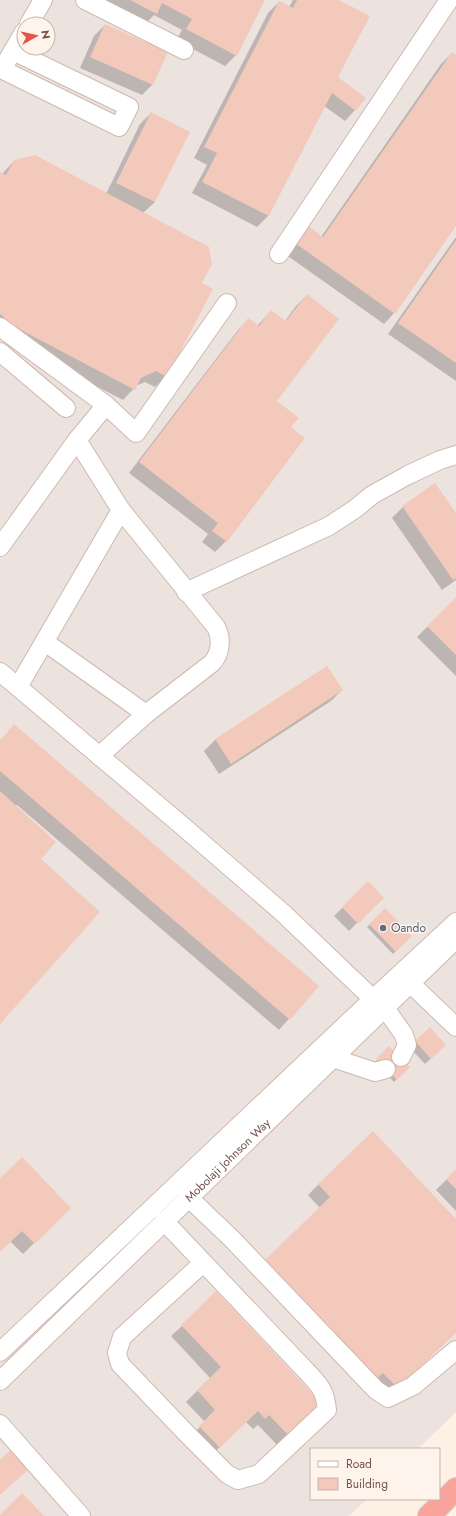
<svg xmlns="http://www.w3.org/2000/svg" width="456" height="1516" font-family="Jost,sans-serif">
  <rect width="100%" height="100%" fill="#fdf0e5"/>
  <!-- industrial -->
  <path fill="#ece3df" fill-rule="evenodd" d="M0,0H456V1412L418,1449H311V1499H367L349,1516H0ZM24,24H48V48H24Z"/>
  <!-- shadow -->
  <g fill="#0003">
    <polygon points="99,0 264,0 236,55 225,66 176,40 182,30 154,15 145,24"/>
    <polygon points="293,0 336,0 337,77 355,110 345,121 324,106 268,216 257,227 192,193 207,165 194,158 268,13 279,2 289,7"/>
    <polygon points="105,25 153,84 142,95 80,68 94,36"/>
    <polygon points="452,53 456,56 456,224 394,313 384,324 285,254 296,237 321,237 441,64"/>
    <polygon points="151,113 155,202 143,213 166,376 155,387 145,382 136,386 123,400 0,336 0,173 2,174 14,161 106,194 140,124"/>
    <polygon points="456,237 456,381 388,334"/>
    <polygon points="307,295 275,401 290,428 304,438 226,541 215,552 202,542 208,534 129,473 238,330 248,320 257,326 271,311 285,321 296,306"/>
    <polygon points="403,507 456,515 456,580 442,590 392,518"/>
    <polygon points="456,598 456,676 417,637"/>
    <polygon points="327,667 342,690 331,701 219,774 204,751 215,740"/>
    <polygon points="14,726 318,986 279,1030 17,805 15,806 40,859 0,1023 0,741"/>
    <polygon points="368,883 382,898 349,931 334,916"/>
    <polygon points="385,910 411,936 393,954 367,927"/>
    <polygon points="430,1029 445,1045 425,1064 410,1048"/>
    <polygon points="389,1048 409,1067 394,1082 375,1062"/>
    <polygon points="456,1170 456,1211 436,1190"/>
    <polygon points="0,1180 70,1208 23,1254 10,1241 0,1251"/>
    <polygon points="319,1184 456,1220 456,1332 386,1399 365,1390 320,1208 308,1195"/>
    <polygon points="182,1326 322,1405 279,1447 258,1425 253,1429 246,1422 208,1458 189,1438 205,1422 186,1402 210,1378 171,1336"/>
  </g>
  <!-- building -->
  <g fill="#f3c9bc">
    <polygon points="130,0 265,0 237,56 186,29 192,19 162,3 157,14"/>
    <polygon points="297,0 339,0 370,16 338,77 366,98 356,111 332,93 269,216 202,182 217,153 204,147 279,1 293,8"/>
    <polygon points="105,24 168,52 153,85 90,57"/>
    <polygon points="452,52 456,55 456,226 395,314 295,243 307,225 323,237"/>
    <polygon points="151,112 190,132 155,202 116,183"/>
    <polygon points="35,155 209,247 212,264 202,283 213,289 167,377 156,371 141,378 135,390 2,320 4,317 0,314 0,172 6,175 14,160"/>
    <polygon points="456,240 456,363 398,323"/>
    <polygon points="307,294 339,319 277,401 299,418 291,427 305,438 227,542 212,531 218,523 139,462 248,318 259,326 271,310 286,321"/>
    <polygon points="435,483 456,513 456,578 453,580 402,506"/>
    <polygon points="456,597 456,655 427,626"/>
    <polygon points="327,666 343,690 231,764 215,739"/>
    <polygon points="14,724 319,986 290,1020 0,771 0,741"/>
    <polygon points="0,791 56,842 41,859 100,912 0,1024"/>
    <polygon points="368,881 384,898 358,924 342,907"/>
    <polygon points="385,908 412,936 396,952 369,924"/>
    <polygon points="430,1027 446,1045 431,1059 415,1041"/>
    <polygon points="389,1046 410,1067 397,1080 376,1059"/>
    <polygon points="373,1131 456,1219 456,1333 398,1388 383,1373 376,1379 264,1261 330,1197 318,1184"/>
    <polygon points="22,1157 71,1208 35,1244 22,1231 0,1252 0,1178"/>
    <polygon points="456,1169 456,1189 446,1179"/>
    <polygon points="216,1291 323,1405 290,1437 269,1415 265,1419 258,1411 220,1448 199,1426 215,1410 197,1390 221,1367 181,1325"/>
    <polygon points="12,1449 30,1468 0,1495 0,1460"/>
    <polygon points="22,1493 44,1516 0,1516 0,1515"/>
  </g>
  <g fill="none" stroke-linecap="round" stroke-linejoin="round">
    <defs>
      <g id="minor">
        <polyline points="85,0 184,50"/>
        <polyline points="29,24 43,0"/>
        <polyline points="7,61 24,32"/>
        <polyline points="3,70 119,127 129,107 13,51"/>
        <polyline points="279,254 449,0"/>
        <polyline points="0,327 106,405 77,440 121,510"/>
        <polyline points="0,352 66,408"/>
        <polyline points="106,405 136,433 227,303"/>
        <polyline points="0,547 77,440"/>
        <polyline points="186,592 329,526 355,509 372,495 408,475 440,460 456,455"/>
        <polyline points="45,642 146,714"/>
        <polyline points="0,672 179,823 283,913 373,999"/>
        <path d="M18,687L121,510L216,627C222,638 221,653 212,663L146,714L99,756"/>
        <polyline points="410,983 456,1027"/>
        <polyline points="385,1008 404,1035 407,1045 401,1057"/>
        <polyline points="333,1058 375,1072 386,1069"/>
        <polyline points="188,1197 232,1239 376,1390 388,1398 413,1386 456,1350"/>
        <path d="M164,1221L310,1375C322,1388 325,1392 327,1410L259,1474L238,1480L227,1474L189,1436L120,1364L117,1353L122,1337L203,1263"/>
        <polyline points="0,1352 373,999 456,922"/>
        <path id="s1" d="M0,1381L456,939"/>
        <polyline points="0,1424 81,1516"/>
      </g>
      <polyline id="highway" points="429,1516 456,1489"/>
    </defs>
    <!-- minor casing -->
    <use href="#minor" stroke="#d0b8ae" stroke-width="20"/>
    <!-- highway casing -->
    <use href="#highway" stroke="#d9cfcc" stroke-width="24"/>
    <!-- minor -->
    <use href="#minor" stroke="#fff" stroke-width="18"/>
    <!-- highway -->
    <use href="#highway" stroke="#f8a49b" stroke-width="22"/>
  </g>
  <!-- markers -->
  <circle fill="#5c6f8a" stroke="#fff4ec" stroke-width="1.5" cx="383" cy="928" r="4"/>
  <g text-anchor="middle" stroke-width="3" stroke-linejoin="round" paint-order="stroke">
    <!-- service labels -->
    <g font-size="12" fill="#4e5e75" stroke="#fff4ec" text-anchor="start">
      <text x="391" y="932">Oando</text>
    </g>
    <!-- street labels -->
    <g font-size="12" fill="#76524a" stroke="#fff4ec">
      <text dy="4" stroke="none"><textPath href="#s1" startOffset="317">Mobolaji Johnson Way</textPath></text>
    </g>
  </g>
  <!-- legend -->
  <rect x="310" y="1448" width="130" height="52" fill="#fff4ec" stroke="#c8b3ab"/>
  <rect x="318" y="1461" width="20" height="6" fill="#ffffff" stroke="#c8b3ab"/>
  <text x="346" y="1468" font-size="12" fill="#76524a">Road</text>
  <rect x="318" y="1478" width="20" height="12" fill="#f3c9bc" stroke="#c8b3ab"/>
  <text x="346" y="1488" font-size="12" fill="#76524a">Building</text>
  <!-- north arrow -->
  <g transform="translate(36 36) rotate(82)"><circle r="19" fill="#fff4ec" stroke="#c8b3ab"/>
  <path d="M0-3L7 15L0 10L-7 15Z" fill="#e85148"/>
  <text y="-6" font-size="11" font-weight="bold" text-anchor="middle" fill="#76524a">N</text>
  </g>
</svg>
